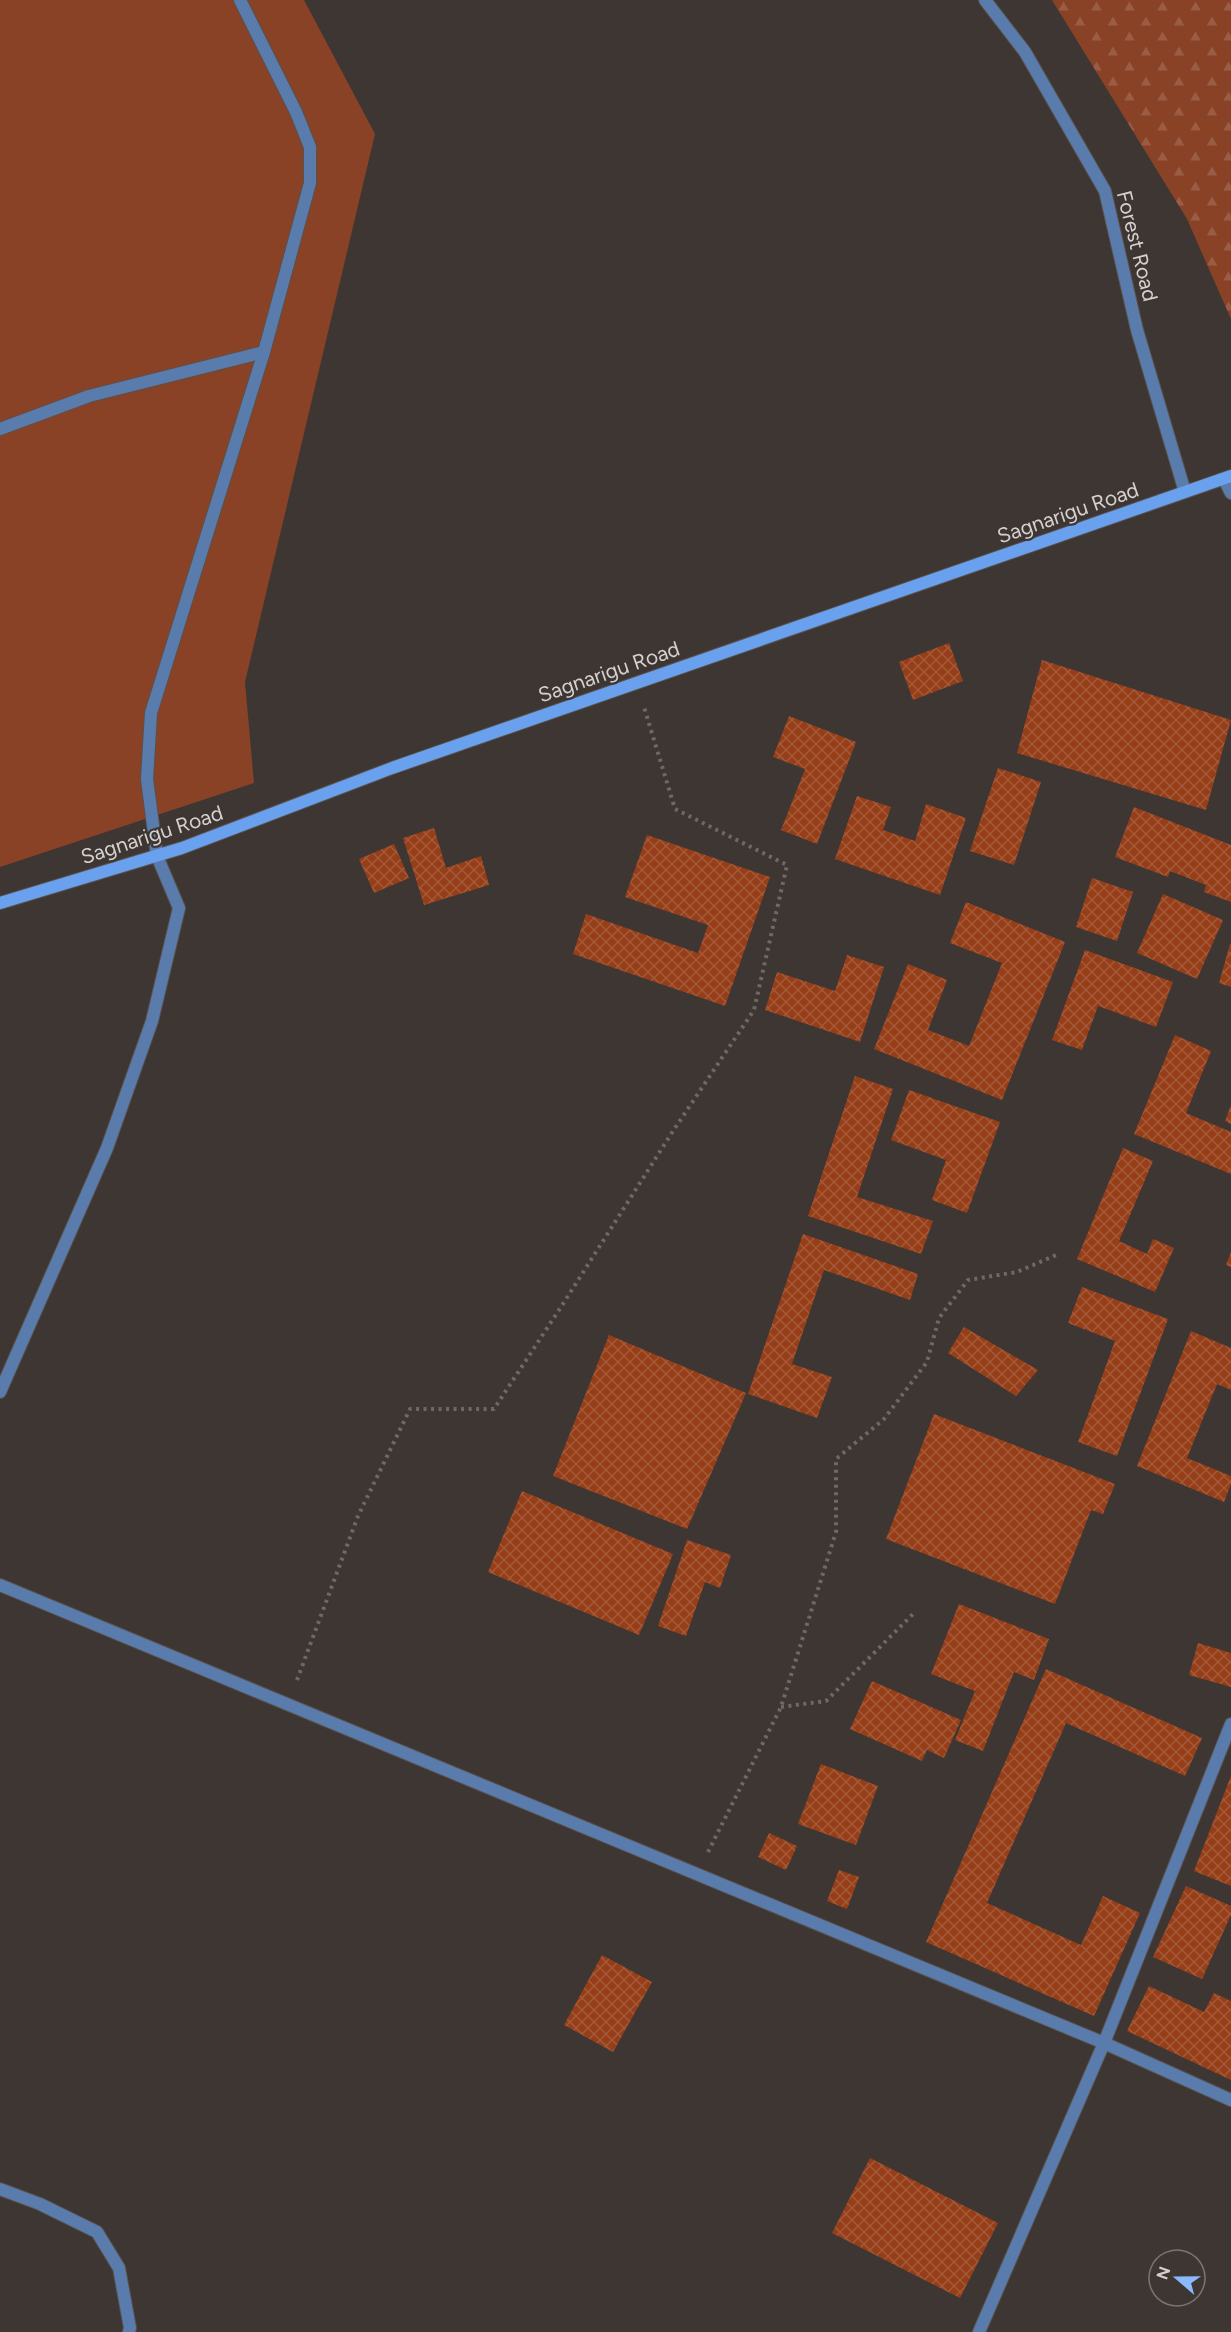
<svg xmlns="http://www.w3.org/2000/svg" width="1231" height="2332" font-family="Figtree,sans-serif">
  <defs>
    <pattern id="forest-firs" width="22" height="20" patternUnits="userSpaceOnUse" patternTransform="scale(1.5)"><rect width="22" height="20" fill="#8a4226"/><path d="M5 1l3.5 6h-7zM16 11l3.5 6h-7z" fill="#9a5c44"/></pattern>
    <pattern id="building-cross-hatch" width="8" height="8" patternUnits="userSpaceOnUse" patternTransform="scale(1.5)"><rect width="8" height="8" fill="#963e18"/><path d="M0 0l8 8M0 8l8-8" fill="none" stroke="#a45939"/></pattern>
  </defs>
  <rect width="100%" height="100%" fill="#3e3633"/>
  <!-- forest -->
  <polygon fill="url(#forest-firs)" points="1052,0 1231,0 1231,319 1187,219"/>
  <!-- pitch -->
  <polygon fill="#8a4226" points="0,0 304,0 375,134 245,682 254,783 0,867"/>
  <!-- building -->
  <g fill="url(#building-cross-hatch)">
    <polygon points="949,643 963,681 913,700 899,662"/>
    <polygon points="1042,660 1231,720 1206,810 1017,753"/>
    <polygon points="789,716 856,742 817,844 781,830 805,769 773,757"/>
    <polygon points="998,768 1041,782 1014,865 970,851"/>
    <polygon points="857,796 891,807 883,830 915,841 926,804 966,818 940,895 835,859"/>
    <polygon points="1134,807 1231,845 1231,902 1204,892 1206,885 1170,871 1168,877 1115,857"/>
    <polygon points="434,828 446,868 481,856 489,885 424,905 403,838"/>
    <polygon points="647,835 770,877 725,1006 573,954 586,914 698,953 708,925 625,897"/>
    <polygon points="394,844 409,878 374,893 359,859"/>
    <polygon points="1092,878 1133,892 1117,941 1076,927"/>
    <polygon points="1163,894 1223,920 1197,979 1137,953"/>
    <polygon points="966,902 1065,942 1002,1100 874,1049 908,964 947,980 928,1030 969,1046 1002,963 950,943"/>
    <polygon points="1230,944 1231,944 1231,987 1219,983"/>
    <polygon points="1085,950 1173,982 1156,1027 1098,1006 1082,1050 1052,1040"/>
    <polygon points="847,955 884,967 860,1042 765,1010 777,972 835,991"/>
    <polygon points="1175,1035 1211,1051 1186,1113 1231,1132 1231,1174 1134,1134"/>
    <polygon points="855,1076 893,1089 857,1197 933,1221 921,1254 808,1216"/>
    <polygon points="909,1090 1000,1122 967,1213 932,1200 946,1160 891,1140"/>
    <polygon points="1231,1105 1231,1124 1225,1121"/>
    <polygon points="1123,1148 1153,1161 1119,1241 1147,1254 1153,1239 1174,1248 1155,1292 1077,1259"/>
    <polygon points="803,1234 918,1274 910,1300 824,1270 792,1364 832,1377 817,1418 748,1394"/>
    <polygon points="1231,1252 1231,1267 1226,1265"/>
    <polygon points="1082,1287 1168,1319 1117,1456 1078,1442 1115,1341 1068,1323"/>
    <polygon points="964,1327 1038,1370 1016,1396 948,1353"/>
    <polygon points="1191,1331 1231,1348 1231,1390 1217,1384 1187,1458 1231,1476 1231,1484 1224,1502 1137,1466"/>
    <polygon points="609,1335 746,1393 687,1529 553,1476"/>
    <polygon points="934,1414 1115,1484 1103,1514 1091,1510 1055,1604 886,1539"/>
    <polygon points="522,1491 673,1554 639,1635 488,1572"/>
    <polygon points="687,1540 731,1555 720,1588 705,1582 686,1636 658,1626"/>
    <polygon points="959,1604 1049,1639 1034,1680 1014,1672 983,1751 955,1740 975,1691 931,1674"/>
    <polygon points="1198,1643 1231,1653 1231,1687 1189,1675"/>
    <polygon points="1046,1669 1202,1738 1185,1776 1066,1723 987,1903 1081,1945 1103,1896 1140,1913 1094,2016 926,1942"/>
    <polygon points="872,1681 961,1720 944,1758 927,1750 922,1761 850,1729"/>
    <polygon points="821,1764 878,1786 856,1845 798,1824"/>
    <polygon points="1231,1776 1231,1886 1194,1871"/>
    <polygon points="769,1833 797,1846 786,1870 758,1857"/>
    <polygon points="839,1870 859,1877 847,1909 827,1901"/>
    <polygon points="1186,1886 1231,1906 1231,1915 1202,1979 1153,1957"/>
    <polygon points="602,1955 652,1982 613,2052 564,2025"/>
    <polygon points="1149,1986 1204,2012 1214,1993 1231,2001 1231,2080 1127,2031"/>
    <polygon points="870,2158 998,2223 960,2298 832,2233"/>
  </g>
  <g fill="none" stroke-linecap="round" stroke-linejoin="round">
    <defs>
      <g id="service">
        <polyline points="0,429 89,396 264,352"/>
        <polyline points="157,856 147,779 151,713 264,352 310,183 310,147 296,112 240,0"/>
      </g>
      <g id="minor">
        <polyline points="985,0 1025,52 1105,191 1137,330 1185,492"/>
        <polyline points="1224,479 1231,493"/>
        <polyline points="0,1392 107,1148 152,1021 179,908 157,856"/>
        <polyline points="0,1585 1104,2043 1231,2100"/>
        <polyline points="0,2189 40,2204 97,2232 119,2268 130,2328 129,2332"/>
        <polyline points="979,2332 1104,2043 1231,1724"/>
      </g>
      <polyline id="secondary" points="0,903 182,848 392,768 1231,476"/>
    </defs>
    <!-- service casing -->
    <use href="#service" stroke="#59524f" stroke-width="14"/>
    <!-- minor casing -->
    <use href="#minor" stroke="#59524f" stroke-width="14"/>
    <!-- secondary casing -->
    <use href="#secondary" stroke="#59524f" stroke-width="14"/>
    <!-- path -->
    <g stroke="#6f6866" stroke-width="4" stroke-dasharray="3 4.5" stroke-linecap="butt">
      <polyline points="297,1680 358,1516 410,1409 494,1409 561,1307 673,1131 754,1010 787,865 675,809 644,707"/>
      <polyline points="781,1707 826,1701 913,1614"/>
      <polyline points="708,1852 781,1707 836,1532 836,1459 884,1419 927,1362 939,1318 968,1280 1017,1272 1056,1255"/>
    </g>
    <!-- service -->
    <use href="#service" stroke="#5a7cac" stroke-width="12"/>
    <!-- minor -->
    <use href="#minor" stroke="#5a7cac" stroke-width="12"/>
    <!-- secondary -->
    <use href="#secondary" stroke="#6aa1ee" stroke-width="12"/>
  </g>
  <g text-anchor="middle" stroke-width="4.5" stroke-linejoin="round" paint-order="stroke">
    <!-- street labels -->
    <g font-size="21" fill="#d6d1cf" stroke="#3e3633">
      <text transform="translate(1137 246) rotate(76)" y="7">Forest Road</text>
      <text transform="translate(1068 513) rotate(-19)" y="7">Sagnarigu Road</text>
      <text transform="translate(609 672) rotate(-19)" y="7">Sagnarigu Road</text>
      <text transform="translate(152 835) rotate(-18)" y="7">Sagnarigu Road</text>
    </g>
  </g>
  <!-- north arrow -->
  <g transform="translate(1177 2278) rotate(290)"><circle r="28" fill="#3e3633" stroke="#7b7471" stroke-width="1.5"/>
  <path d="M0-4.5L10 22L0 15L-10 22Z" fill="#8abafc"/>
  <text y="-9" font-size="16" font-weight="bold" text-anchor="middle" fill="#d6d1cf">N</text>
  </g>
</svg>
